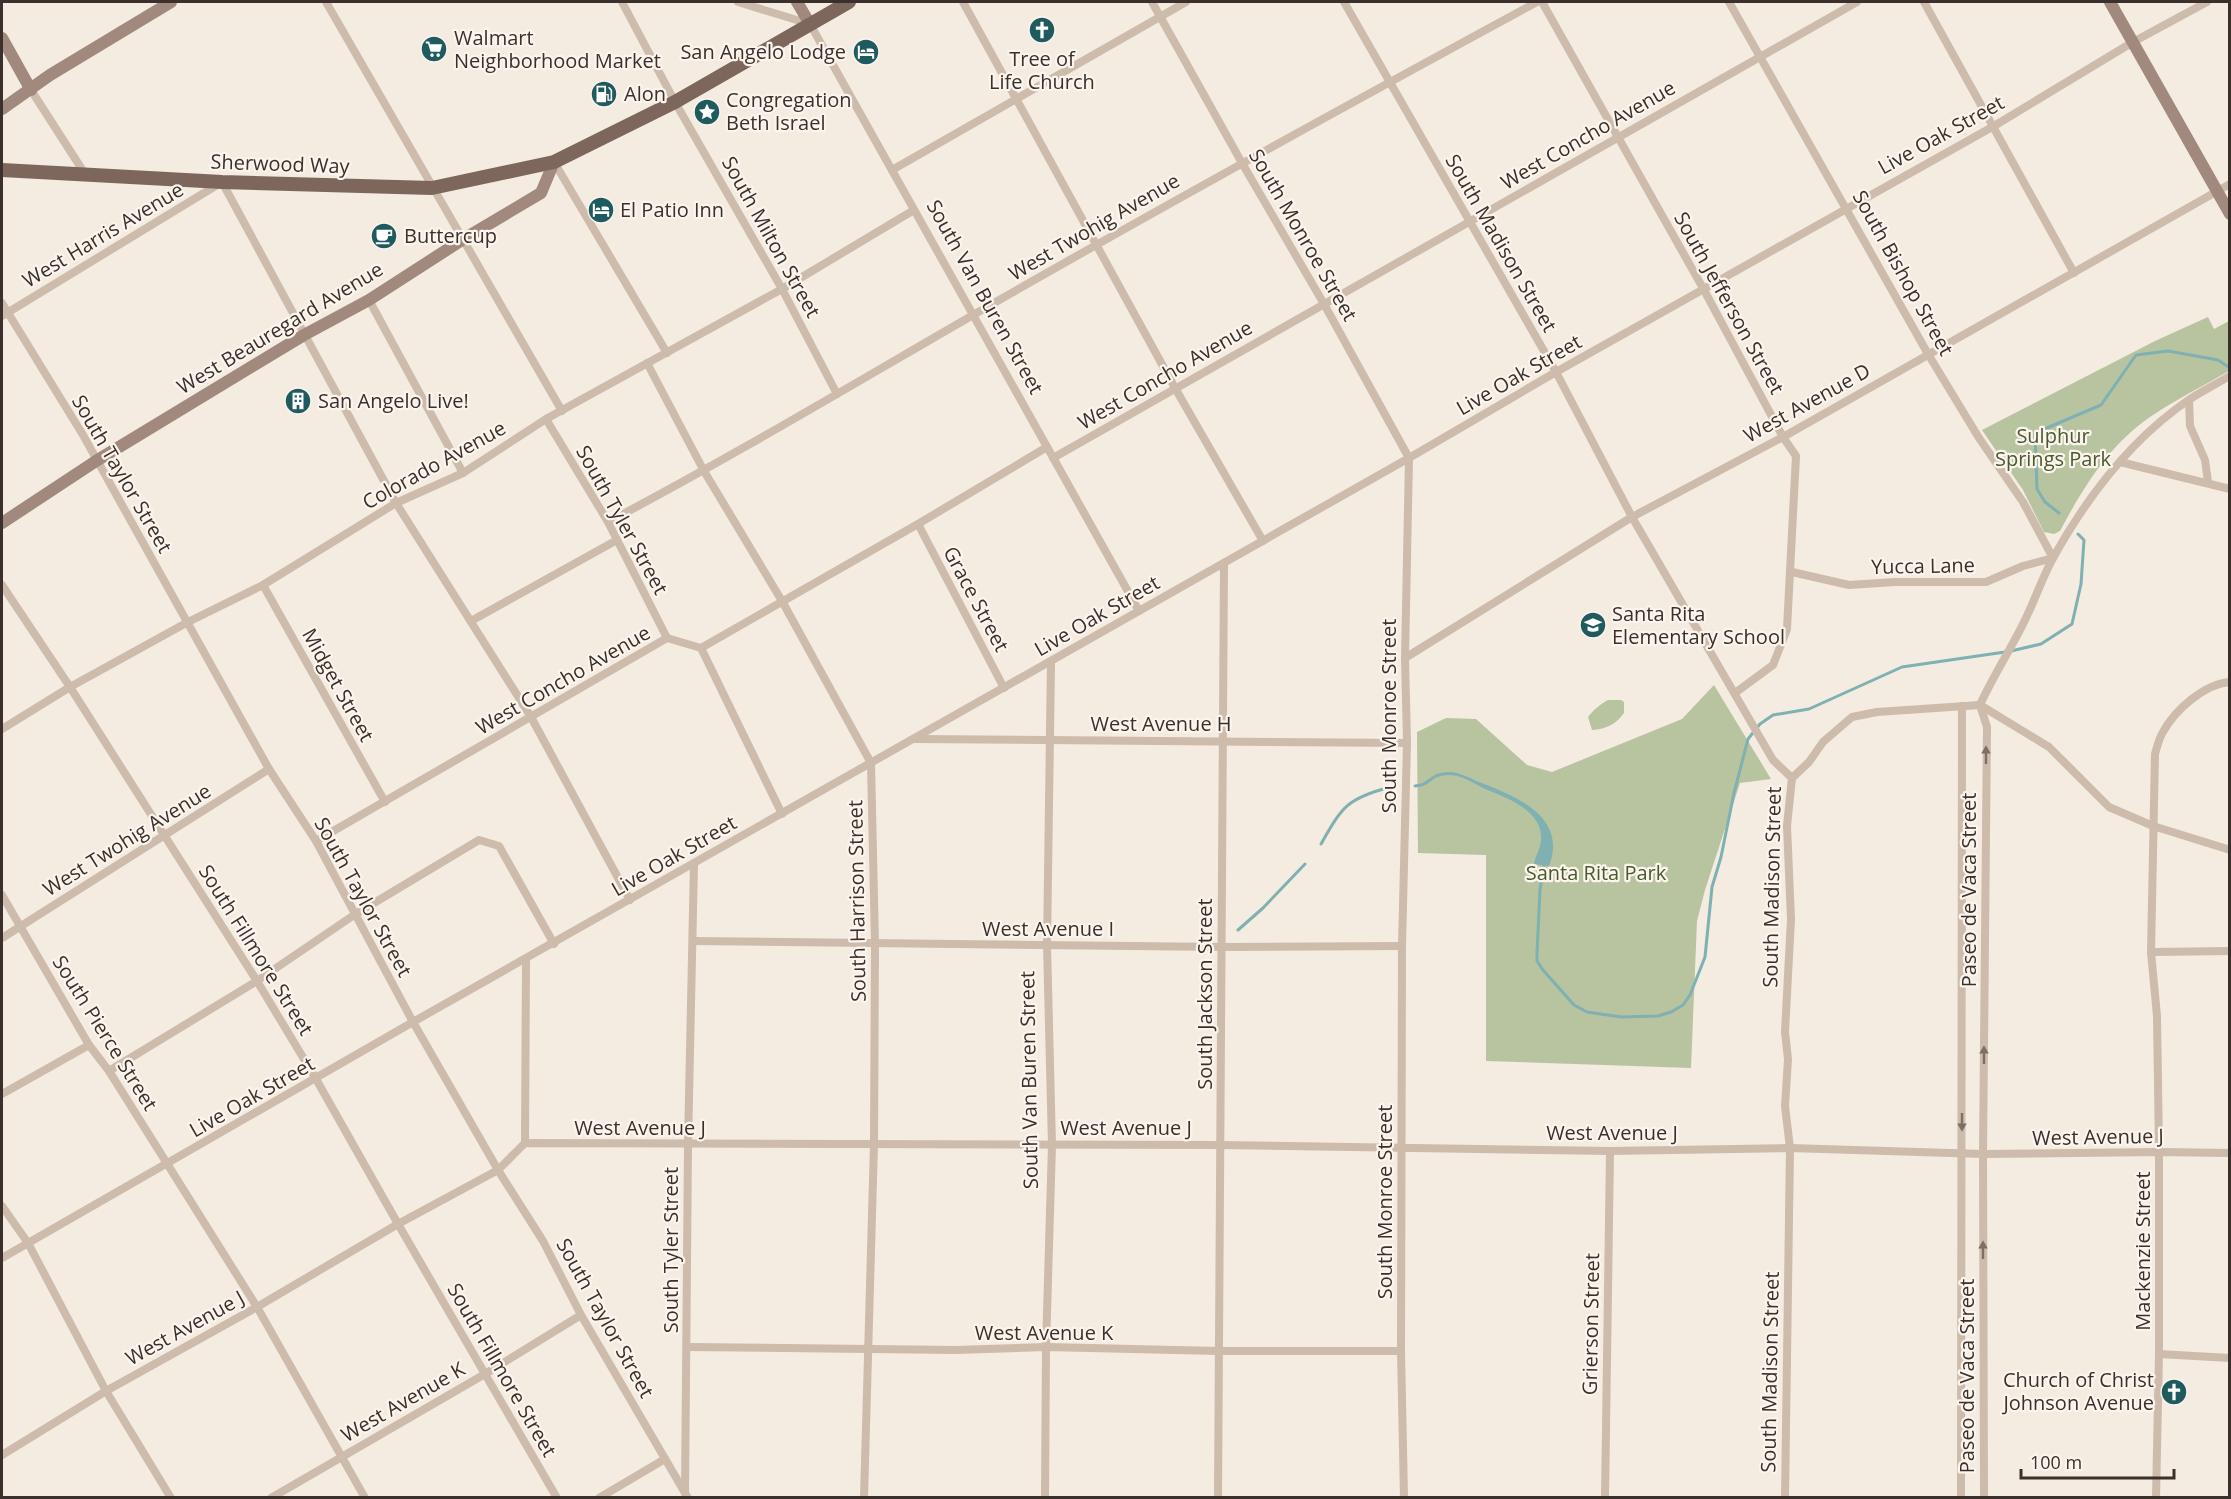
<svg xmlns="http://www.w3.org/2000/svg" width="2231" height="1499" font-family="'Open Sans',sans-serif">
  <rect width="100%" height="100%" fill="#f4ebe1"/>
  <!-- green -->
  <g fill="#b8c4a0">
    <path d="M2208,317L2214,329L2229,321V371C2203,386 2175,400 2150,417C2109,445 2083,488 2060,531L2054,534L2044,532L2023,490L1982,430L2155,341Z"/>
    <polygon points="1714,685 1771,779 1740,783 1705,890 1697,921 1691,1068 1486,1061 1486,855 1418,853 1417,732 1446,718 1476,719 1527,765 1552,772 1682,719"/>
    <path d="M1608,700H1621L1624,702V713C1616,724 1607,729 1592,730L1588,717C1593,710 1601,704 1608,700Z"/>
  </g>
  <!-- water -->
  <path fill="#7fb0b2" d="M1479,782C1516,796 1568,817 1549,866L1534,864C1535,856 1540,850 1541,841C1544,808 1502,797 1479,786Z"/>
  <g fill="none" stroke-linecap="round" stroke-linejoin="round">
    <!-- stream -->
    <g stroke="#7fb0b2" stroke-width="3">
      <polyline points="2059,513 2045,502 2037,489 2035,433 2101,405 2136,355 2168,351 2218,360 2230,368"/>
      <polyline points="2011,651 2041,644 2072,624 2081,584 2084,540 2078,534"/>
      <path d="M1415,786C1428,785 1426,781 1436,776C1453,769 1467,778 1481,785"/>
      <path d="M1321,844C1342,807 1347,798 1391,787"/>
      <polyline points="1544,864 1540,890 1537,953 1537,961 1543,970 1574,1005 1587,1012 1621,1017 1658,1016 1671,1012 1683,1005 1690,995 1705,957 1712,887 1721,857 1734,793 1748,739 1760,724 1773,715 1809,709 1902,667 2005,652"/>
      <polyline points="1238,930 1263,908 1305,864"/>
    </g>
    <!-- street -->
    <g stroke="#cdbbac" stroke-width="8">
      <polyline points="326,2 562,411"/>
      <polyline points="622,2 675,102 782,289 837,394"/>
      <polyline points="738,2 810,24 1139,611"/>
      <polyline points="963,2 1175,388 1263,541"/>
      <polyline points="1152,2 1242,163 1324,304 1409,458 1405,658 1407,743 1402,946 1401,1351 1404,1498"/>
      <polyline points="1344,2 1556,372 1632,517 1773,760 1792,778 1787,826 1791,919 1785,1032 1788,1059 1785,1106 1790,1148 1785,1498"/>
      <polyline points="1542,2 1704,290 1783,437 1796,456 1787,629 1773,665 1735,693"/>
      <polyline points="1729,2 1928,354 1979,438 2023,502 2053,558 2023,566 1986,582 1895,582 1849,585 1792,572"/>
      <polyline points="1924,2 2074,273"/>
      <polyline points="31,90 85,174"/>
      <polyline points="554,162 667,353"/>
      <polyline points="892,170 1186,2"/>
      <polyline points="369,300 463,473"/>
      <polyline points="2,303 83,435 269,769 316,841 413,1022 498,1170 543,1241 581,1315 688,1498"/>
      <polyline points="2,316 222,182 396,503 531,717 630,900"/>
      <polyline points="647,363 704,471 782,601 871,763 875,944 874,1144 864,1498"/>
      <polyline points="2189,400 2190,426 2205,460 2208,482"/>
      <polyline points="546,419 608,522 667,638"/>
      <polyline points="1053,458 1857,2"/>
      <polyline points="2120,462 2230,489"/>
      <path d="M608,522C743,451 875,371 1008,295C1183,195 1360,98 1537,2"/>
      <polyline points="918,524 1004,688"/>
      <polyline points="2,585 70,687 257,981 316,1079 398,1224 557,1498"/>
      <polyline points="263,585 385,802"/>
      <polyline points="471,621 617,540"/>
      <polyline points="701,648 782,814"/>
      <polyline points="1405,658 1632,517 1783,437 2230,184"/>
      <polyline points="2,729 70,687 188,622 263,585 396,503 463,473 546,419 782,289 914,210"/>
      <polyline points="915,739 1407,743"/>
      <polyline points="1792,778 1809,762 1823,742 1852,717 1877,712 1980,705 2049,747 2109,807 2153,826 2230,850"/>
      <polyline points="316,841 667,638 701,648 918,524 1047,447"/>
      <polyline points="2,895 89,1045 109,1071 257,1307 365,1498"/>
      <polyline points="2,938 269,769"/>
      <polyline points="693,941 1221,947 1402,946"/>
      <polyline points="2151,952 2230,951"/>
      <polyline points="109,1071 257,981 354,915 479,840 499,846 554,944"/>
      <polyline points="2,1094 89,1045"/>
      <polyline points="525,1143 526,960"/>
      <polyline points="2,1206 28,1243 106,1391 171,1498"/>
      <polyline points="2,1258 413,1022 1409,458 1556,372 1994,126 2133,42 2207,2"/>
      <polyline points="687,1347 956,1350 1046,1347 1219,1351 1401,1351"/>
      <polyline points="2159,1354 2230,1358"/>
      <polyline points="2,1455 106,1391 257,1307 398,1224 498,1170 525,1143 1220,1145 1610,1151 1790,1148 1983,1154 2159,1152 2230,1153"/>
      <polyline points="685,1493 688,1145 694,863"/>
      <polyline points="271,1498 485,1374 581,1315"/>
      <polyline points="599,1498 665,1459"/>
      <polyline points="1045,1498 1046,1347 1052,1145 1047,945 1051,662"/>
      <polyline points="1218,1498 1224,563"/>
      <polyline points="1605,1498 1610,1151"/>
      <polyline points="1961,1498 1962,706"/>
      <path d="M1984,1498L1983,1154L1987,727L1980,705C1993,676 2011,649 2025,620C2035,600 2042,578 2053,558C2087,497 2132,438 2190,399C2203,391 2216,384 2230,376"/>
      <path d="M2156,1498L2159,1354V1152L2157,1016L2151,952L2155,754C2157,747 2159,738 2163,732C2175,710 2204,684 2230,682"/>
    </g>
    <!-- secondary -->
    <g stroke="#a18a7d" stroke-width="12">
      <polyline points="797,2 810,24"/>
      <polyline points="2110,2 2230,214"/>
      <polyline points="2,38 31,90"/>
      <polyline points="2,109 50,75 171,2"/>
      <polyline points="2,523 96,461 304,335 369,300 462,240 541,193 554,162"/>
    </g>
    <!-- primary -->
    <polyline stroke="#7d675c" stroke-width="14" points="2,170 222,182 432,188 554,162 675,102 849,2"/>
  </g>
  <!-- one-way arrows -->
  <defs><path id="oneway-solid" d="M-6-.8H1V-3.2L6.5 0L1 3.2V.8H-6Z" transform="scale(1.5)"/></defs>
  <g fill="#7d6f65">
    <use href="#oneway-solid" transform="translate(1986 755) rotate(-90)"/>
    <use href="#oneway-solid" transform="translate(1984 1055) rotate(-90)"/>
    <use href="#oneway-solid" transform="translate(1962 1122) rotate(90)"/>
    <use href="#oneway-solid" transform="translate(1983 1250) rotate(-90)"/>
  </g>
  <!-- icons -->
  <defs>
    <symbol id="church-disc" viewBox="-11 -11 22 22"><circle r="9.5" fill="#1f5a5e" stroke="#fbf5ee"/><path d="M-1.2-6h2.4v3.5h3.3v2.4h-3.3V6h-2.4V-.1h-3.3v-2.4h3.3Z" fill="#fff"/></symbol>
    <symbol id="supermarket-disc" viewBox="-11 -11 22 22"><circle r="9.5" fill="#1f5a5e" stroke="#fbf5ee"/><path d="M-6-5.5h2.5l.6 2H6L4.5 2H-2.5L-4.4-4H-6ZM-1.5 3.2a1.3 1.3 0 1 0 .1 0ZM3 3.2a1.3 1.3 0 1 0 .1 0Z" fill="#fff"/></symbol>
    <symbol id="hotel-disc" viewBox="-11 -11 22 22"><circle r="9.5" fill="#1f5a5e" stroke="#fbf5ee"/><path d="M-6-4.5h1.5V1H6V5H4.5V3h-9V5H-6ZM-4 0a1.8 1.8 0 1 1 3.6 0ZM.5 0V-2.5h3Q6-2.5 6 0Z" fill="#fff"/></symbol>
    <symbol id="fuel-disc" viewBox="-11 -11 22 22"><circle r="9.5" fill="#1f5a5e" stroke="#fbf5ee"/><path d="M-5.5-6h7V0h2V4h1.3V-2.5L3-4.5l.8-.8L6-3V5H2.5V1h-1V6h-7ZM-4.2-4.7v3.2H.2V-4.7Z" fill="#fff"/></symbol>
    <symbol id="sight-disc" viewBox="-11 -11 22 22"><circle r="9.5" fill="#1f5a5e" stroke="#fbf5ee"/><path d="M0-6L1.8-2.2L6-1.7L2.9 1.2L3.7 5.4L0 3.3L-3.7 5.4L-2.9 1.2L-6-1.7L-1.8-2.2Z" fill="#fff"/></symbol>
    <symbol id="cafe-disc" viewBox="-11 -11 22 22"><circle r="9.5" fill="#1f5a5e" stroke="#fbf5ee"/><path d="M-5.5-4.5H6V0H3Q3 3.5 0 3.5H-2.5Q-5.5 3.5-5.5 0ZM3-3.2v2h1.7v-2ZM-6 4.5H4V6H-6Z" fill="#fff"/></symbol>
    <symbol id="building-disc" viewBox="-11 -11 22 22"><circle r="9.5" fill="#1f5a5e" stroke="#fbf5ee"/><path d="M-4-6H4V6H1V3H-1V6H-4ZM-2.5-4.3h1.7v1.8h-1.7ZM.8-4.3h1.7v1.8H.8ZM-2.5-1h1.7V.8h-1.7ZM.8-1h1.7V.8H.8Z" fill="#fff"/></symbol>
    <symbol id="school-disc" viewBox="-11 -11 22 22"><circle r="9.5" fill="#1f5a5e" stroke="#fbf5ee"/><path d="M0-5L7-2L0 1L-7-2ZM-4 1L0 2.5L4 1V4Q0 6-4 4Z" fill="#fff"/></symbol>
  </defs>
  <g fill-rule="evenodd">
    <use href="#church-disc" x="1027" y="15" width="30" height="30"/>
    <use href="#supermarket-disc" x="419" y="34" width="30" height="30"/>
    <use href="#hotel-disc" x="851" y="37" width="30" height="30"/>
    <use href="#fuel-disc" x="589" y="79" width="30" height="30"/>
    <use href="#sight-disc" x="692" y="97" width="30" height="30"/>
    <use href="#hotel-disc" x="586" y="195" width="30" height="30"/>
    <use href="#cafe-disc" x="369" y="221" width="30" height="30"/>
    <use href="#building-disc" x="283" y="386" width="30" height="30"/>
    <use href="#school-disc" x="1578" y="610" width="30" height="30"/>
    <use href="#church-disc" x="2159" y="1377" width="30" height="30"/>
  </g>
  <g text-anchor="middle" stroke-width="4.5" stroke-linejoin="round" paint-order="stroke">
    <!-- poi labels -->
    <g font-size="20" fill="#3b302b" stroke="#fbf5ee" text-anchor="start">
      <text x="454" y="45">Walmart<tspan x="454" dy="23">Neighborhood Market</tspan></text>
      <text x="846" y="59" text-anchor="end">San Angelo Lodge</text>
      <text x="1042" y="66" text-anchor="middle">Tree of<tspan x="1042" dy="23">Life Church</tspan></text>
      <text x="624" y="101">Alon</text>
      <text x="726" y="107">Congregation<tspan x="726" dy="23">Beth Israel</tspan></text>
      <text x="620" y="217">El Patio Inn</text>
      <text x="404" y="243">Buttercup</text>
      <text x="318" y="408">San Angelo Live!</text>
      <text x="1612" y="621">Santa Rita<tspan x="1612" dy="23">Elementary School</tspan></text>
      <text x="2154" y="1387" text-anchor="end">Church of Christ<tspan x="2154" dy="23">Johnson Avenue</tspan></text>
    </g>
    <!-- street labels -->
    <g font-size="20" fill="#3b302b" stroke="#fbf5ee">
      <text transform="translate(1588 135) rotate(-30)" y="7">West Concho Avenue</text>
      <text transform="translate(1941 135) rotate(-29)" y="7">Live Oak Street</text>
      <text transform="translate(280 164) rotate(2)" y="7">Sherwood Way</text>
      <text transform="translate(1094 227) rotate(-30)" y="7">West Twohig Avenue</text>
      <text transform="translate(103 235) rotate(-31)" y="7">West Harris Avenue</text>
      <text transform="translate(1303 235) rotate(60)" y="7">South Monroe Street</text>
      <text transform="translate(771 237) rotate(61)" y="7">South Milton Street</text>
      <text transform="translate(1501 243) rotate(60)" y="7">South Madison Street</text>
      <text transform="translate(1903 273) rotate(61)" y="7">South Bishop Street</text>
      <text transform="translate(985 297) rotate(61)" y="7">South Van Buren Street</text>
      <text transform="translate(1729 303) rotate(61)" y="7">South Jefferson Street</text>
      <text transform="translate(280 328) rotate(-31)" y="7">West Beauregard Avenue</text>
      <text transform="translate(1165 375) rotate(-30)" y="7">West Concho Avenue</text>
      <text transform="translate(1519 375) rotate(-30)" y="7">Live Oak Street</text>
      <text transform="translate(1807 403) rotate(-29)" y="7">West Avenue D</text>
      <text transform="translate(434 465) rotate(-29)" y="7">Colorado Avenue</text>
      <text transform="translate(122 474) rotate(60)" y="7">South Taylor Street</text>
      <text transform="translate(622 520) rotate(61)" y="7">South Tyler Street</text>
      <text transform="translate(1923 566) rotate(-1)" y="7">Yucca Lane</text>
      <text transform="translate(976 599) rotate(62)" y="7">Grace Street</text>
      <text transform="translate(1097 616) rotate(-30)" y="7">Live Oak Street</text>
      <text transform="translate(563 680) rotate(-30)" y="7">West Concho Avenue</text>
      <text transform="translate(338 685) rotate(61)" y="7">Midget Street</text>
      <text transform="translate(1389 716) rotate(-90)" y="7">South Monroe Street</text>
      <text x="1161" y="731">West Avenue H</text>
      <text transform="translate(127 840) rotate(-32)" y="7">West Twohig Avenue</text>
      <text transform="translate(674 856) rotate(-30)" y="7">Live Oak Street</text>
      <text transform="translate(1772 887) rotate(-89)" y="7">South Madison Street</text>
      <text transform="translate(1969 890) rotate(-90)" y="7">Paseo de Vaca Street</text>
      <text transform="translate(363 897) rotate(61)" y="7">South Taylor Street</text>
      <text transform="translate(857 901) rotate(-91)" y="7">South Harrison Street</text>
      <text x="1048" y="936">West Avenue I</text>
      <text transform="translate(256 950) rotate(58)" y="7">South Fillmore Street</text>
      <text transform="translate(1205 994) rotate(-90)" y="7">South Jackson Street</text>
      <text transform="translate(105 1033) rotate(58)" y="7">South Pierce Street</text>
      <text transform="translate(1029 1080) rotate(-91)" y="7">South Van Buren Street</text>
      <text transform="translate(252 1097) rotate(-30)" y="7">Live Oak Street</text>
      <text x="640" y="1135">West Avenue J</text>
      <text x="1126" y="1135">West Avenue J</text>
      <text x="1612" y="1140">West Avenue J</text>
      <text transform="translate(2098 1137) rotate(-1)" y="7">West Avenue J</text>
      <text transform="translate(1385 1202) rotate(-90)" y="7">South Monroe Street</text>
      <text transform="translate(671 1250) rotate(-90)" y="7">South Tyler Street</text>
      <text transform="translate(2143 1251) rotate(-90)" y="7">Mackenzie Street</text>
      <text transform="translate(605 1318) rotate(61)" y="7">South Taylor Street</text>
      <text transform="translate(1591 1324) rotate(-89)" y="7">Grierson Street</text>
      <text transform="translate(185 1328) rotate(-29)" y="7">West Avenue J</text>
      <text x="1044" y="1340">West Avenue K</text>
      <text transform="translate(502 1370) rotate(60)" y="7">South Fillmore Street</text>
      <text transform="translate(1770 1372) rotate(-89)" y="7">South Madison Street</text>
      <text transform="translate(1967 1376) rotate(-90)" y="7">Paseo de Vaca Street</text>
      <text transform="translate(403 1402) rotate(-30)" y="7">West Avenue K</text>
    </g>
    <!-- park labels -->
    <g font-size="20" fill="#4a5a2e" stroke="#fbf5ee">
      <text x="2053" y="443">Sulphur<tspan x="2053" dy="23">Springs Park</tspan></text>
      <text x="1596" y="880">Santa Rita Park</text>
    </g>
  </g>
  <!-- border -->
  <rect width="2231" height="1499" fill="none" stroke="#3b302b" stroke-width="6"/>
  <!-- scale -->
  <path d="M2021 1469v9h153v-9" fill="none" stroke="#3b302b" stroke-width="3"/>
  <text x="2030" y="1469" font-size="18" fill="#3b302b" stroke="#fbf5ee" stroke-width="4.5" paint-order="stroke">100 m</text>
</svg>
